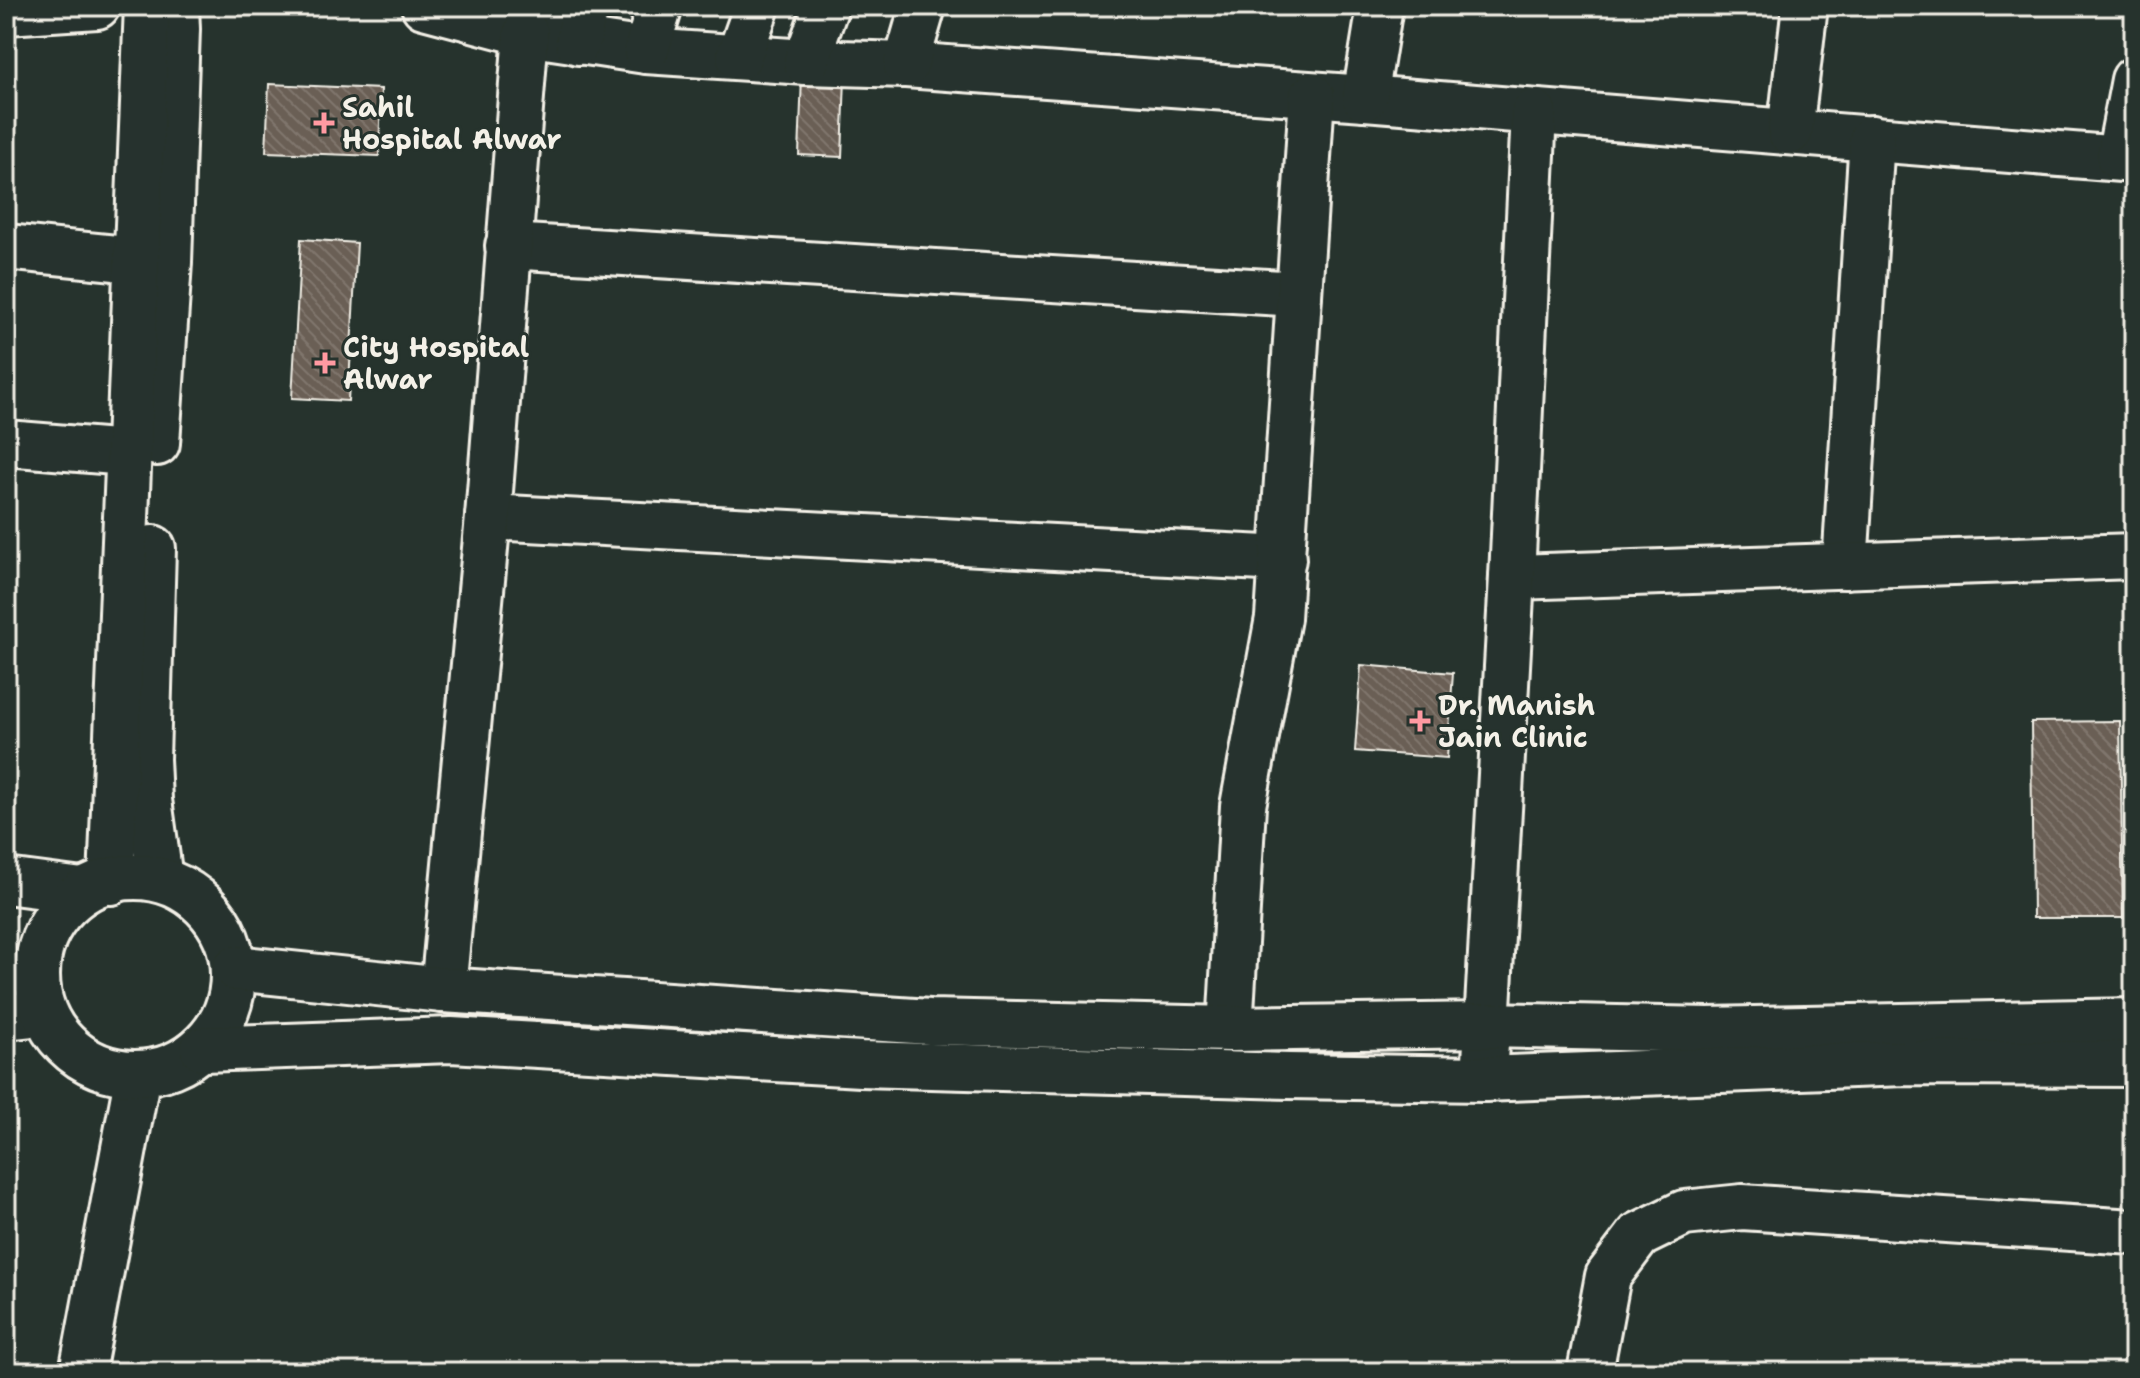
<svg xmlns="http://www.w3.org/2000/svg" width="2140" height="1378" font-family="'Shantell Sans',sans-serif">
  <defs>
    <pattern id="building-back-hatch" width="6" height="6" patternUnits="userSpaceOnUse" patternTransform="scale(2)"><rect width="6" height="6" fill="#6a5f55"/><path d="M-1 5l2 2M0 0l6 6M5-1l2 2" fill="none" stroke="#80766d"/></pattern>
  </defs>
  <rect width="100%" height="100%" fill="#26332d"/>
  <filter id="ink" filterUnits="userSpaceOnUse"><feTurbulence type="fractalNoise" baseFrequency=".0125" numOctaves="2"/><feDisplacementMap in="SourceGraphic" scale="16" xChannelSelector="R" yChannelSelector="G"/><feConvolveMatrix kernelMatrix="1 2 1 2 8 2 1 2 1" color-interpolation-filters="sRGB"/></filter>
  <g filter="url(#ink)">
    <!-- building -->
    <g fill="url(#building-back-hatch)" stroke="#f4f1e8" stroke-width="2">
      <polygon points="802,76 845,78 842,157 799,155"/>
      <polygon points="269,84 381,89 379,156 266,152"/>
      <polygon points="301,239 357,243 348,401 292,398"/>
      <polygon points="1361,665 1453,673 1447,758 1355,751"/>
      <polygon points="2120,721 2123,918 2033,918 2031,722"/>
    </g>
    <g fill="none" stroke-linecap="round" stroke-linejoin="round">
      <defs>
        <g id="minor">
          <polyline points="424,6 526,33 646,51 806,62 906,65 1365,98 2134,160"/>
          <polyline points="6,12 97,6"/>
          <polyline points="578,42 585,6"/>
          <polyline points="646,51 660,6"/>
          <polyline points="739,57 757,6"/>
          <polyline points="806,62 826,6"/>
          <polyline points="906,65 923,6"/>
          <polyline points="1365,98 1380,6"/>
          <polyline points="1790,132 1805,6"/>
          <polyline points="2119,158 2134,80"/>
          <polyline points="508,246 1299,294"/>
          <polyline points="6,247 136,260"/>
          <polyline points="6,443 127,453"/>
          <polyline points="157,443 169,262 177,29 176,6"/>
          <polyline points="488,517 1283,559"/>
          <polyline points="153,548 147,759 149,800 160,879"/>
          <polyline points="1845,566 1872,138"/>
          <polyline points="1512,577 2134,556"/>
          <polyline points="6,881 82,891"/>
          <polyline points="111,882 147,6"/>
          <polyline points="443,990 488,517 526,33"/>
          <polyline points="6,1017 43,1013"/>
          <polyline points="1230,1029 1243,806 1278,618 1312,96"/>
          <polyline points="1484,1079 1512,577 1534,112"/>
          <polyline points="82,1372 138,1074"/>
          <polyline points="1590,1372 1608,1276 1639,1235 1684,1213 1742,1207 2134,1232"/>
        </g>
        <g id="major">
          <circle cx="135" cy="975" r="98"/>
          <polyline points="235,968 443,990 930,1022 1230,1029 1486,1025 1708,1030 2134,1021"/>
          <polyline points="203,1049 451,1040 861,1064 1289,1076 1484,1079 1905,1063 2134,1064"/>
        </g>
      </defs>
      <!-- minor casing -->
      <use href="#minor" stroke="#f4f1e8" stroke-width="50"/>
      <!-- major casing -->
      <use href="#major" stroke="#f4f1e8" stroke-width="50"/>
      <!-- minor -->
      <use href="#minor" stroke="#26332d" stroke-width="44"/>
      <!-- major -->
      <use href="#major" stroke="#26332d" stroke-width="44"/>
    </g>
  </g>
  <!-- markers -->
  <g fill="#ff9aa2" stroke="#26332d" stroke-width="3">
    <path d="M320 111h8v8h8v8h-8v8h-8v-8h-8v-8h8z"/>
    <path d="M321 351h8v8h8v8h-8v8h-8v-8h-8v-8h8z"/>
    <path d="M1416 709h8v8h8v8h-8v8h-8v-8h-8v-8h8z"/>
  </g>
  <g text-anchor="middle" stroke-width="6" stroke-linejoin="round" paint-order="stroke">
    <!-- poi labels -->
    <g font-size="28" font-weight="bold" fill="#f4f1e8" stroke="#26332d" text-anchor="start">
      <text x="342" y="117">Sahil<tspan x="342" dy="32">Hospital Alwar</tspan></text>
      <text x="343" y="357">City Hospital<tspan x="343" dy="32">Alwar</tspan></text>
      <text x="1438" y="715">Dr. Manish<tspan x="1438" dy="32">Jain Clinic</tspan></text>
    </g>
  </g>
  <!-- margin -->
  <rect width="2140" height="1378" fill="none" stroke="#26332d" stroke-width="32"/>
  <rect x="16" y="16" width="2108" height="1346" fill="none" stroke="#f4f1e8" stroke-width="3" filter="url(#ink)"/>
</svg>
